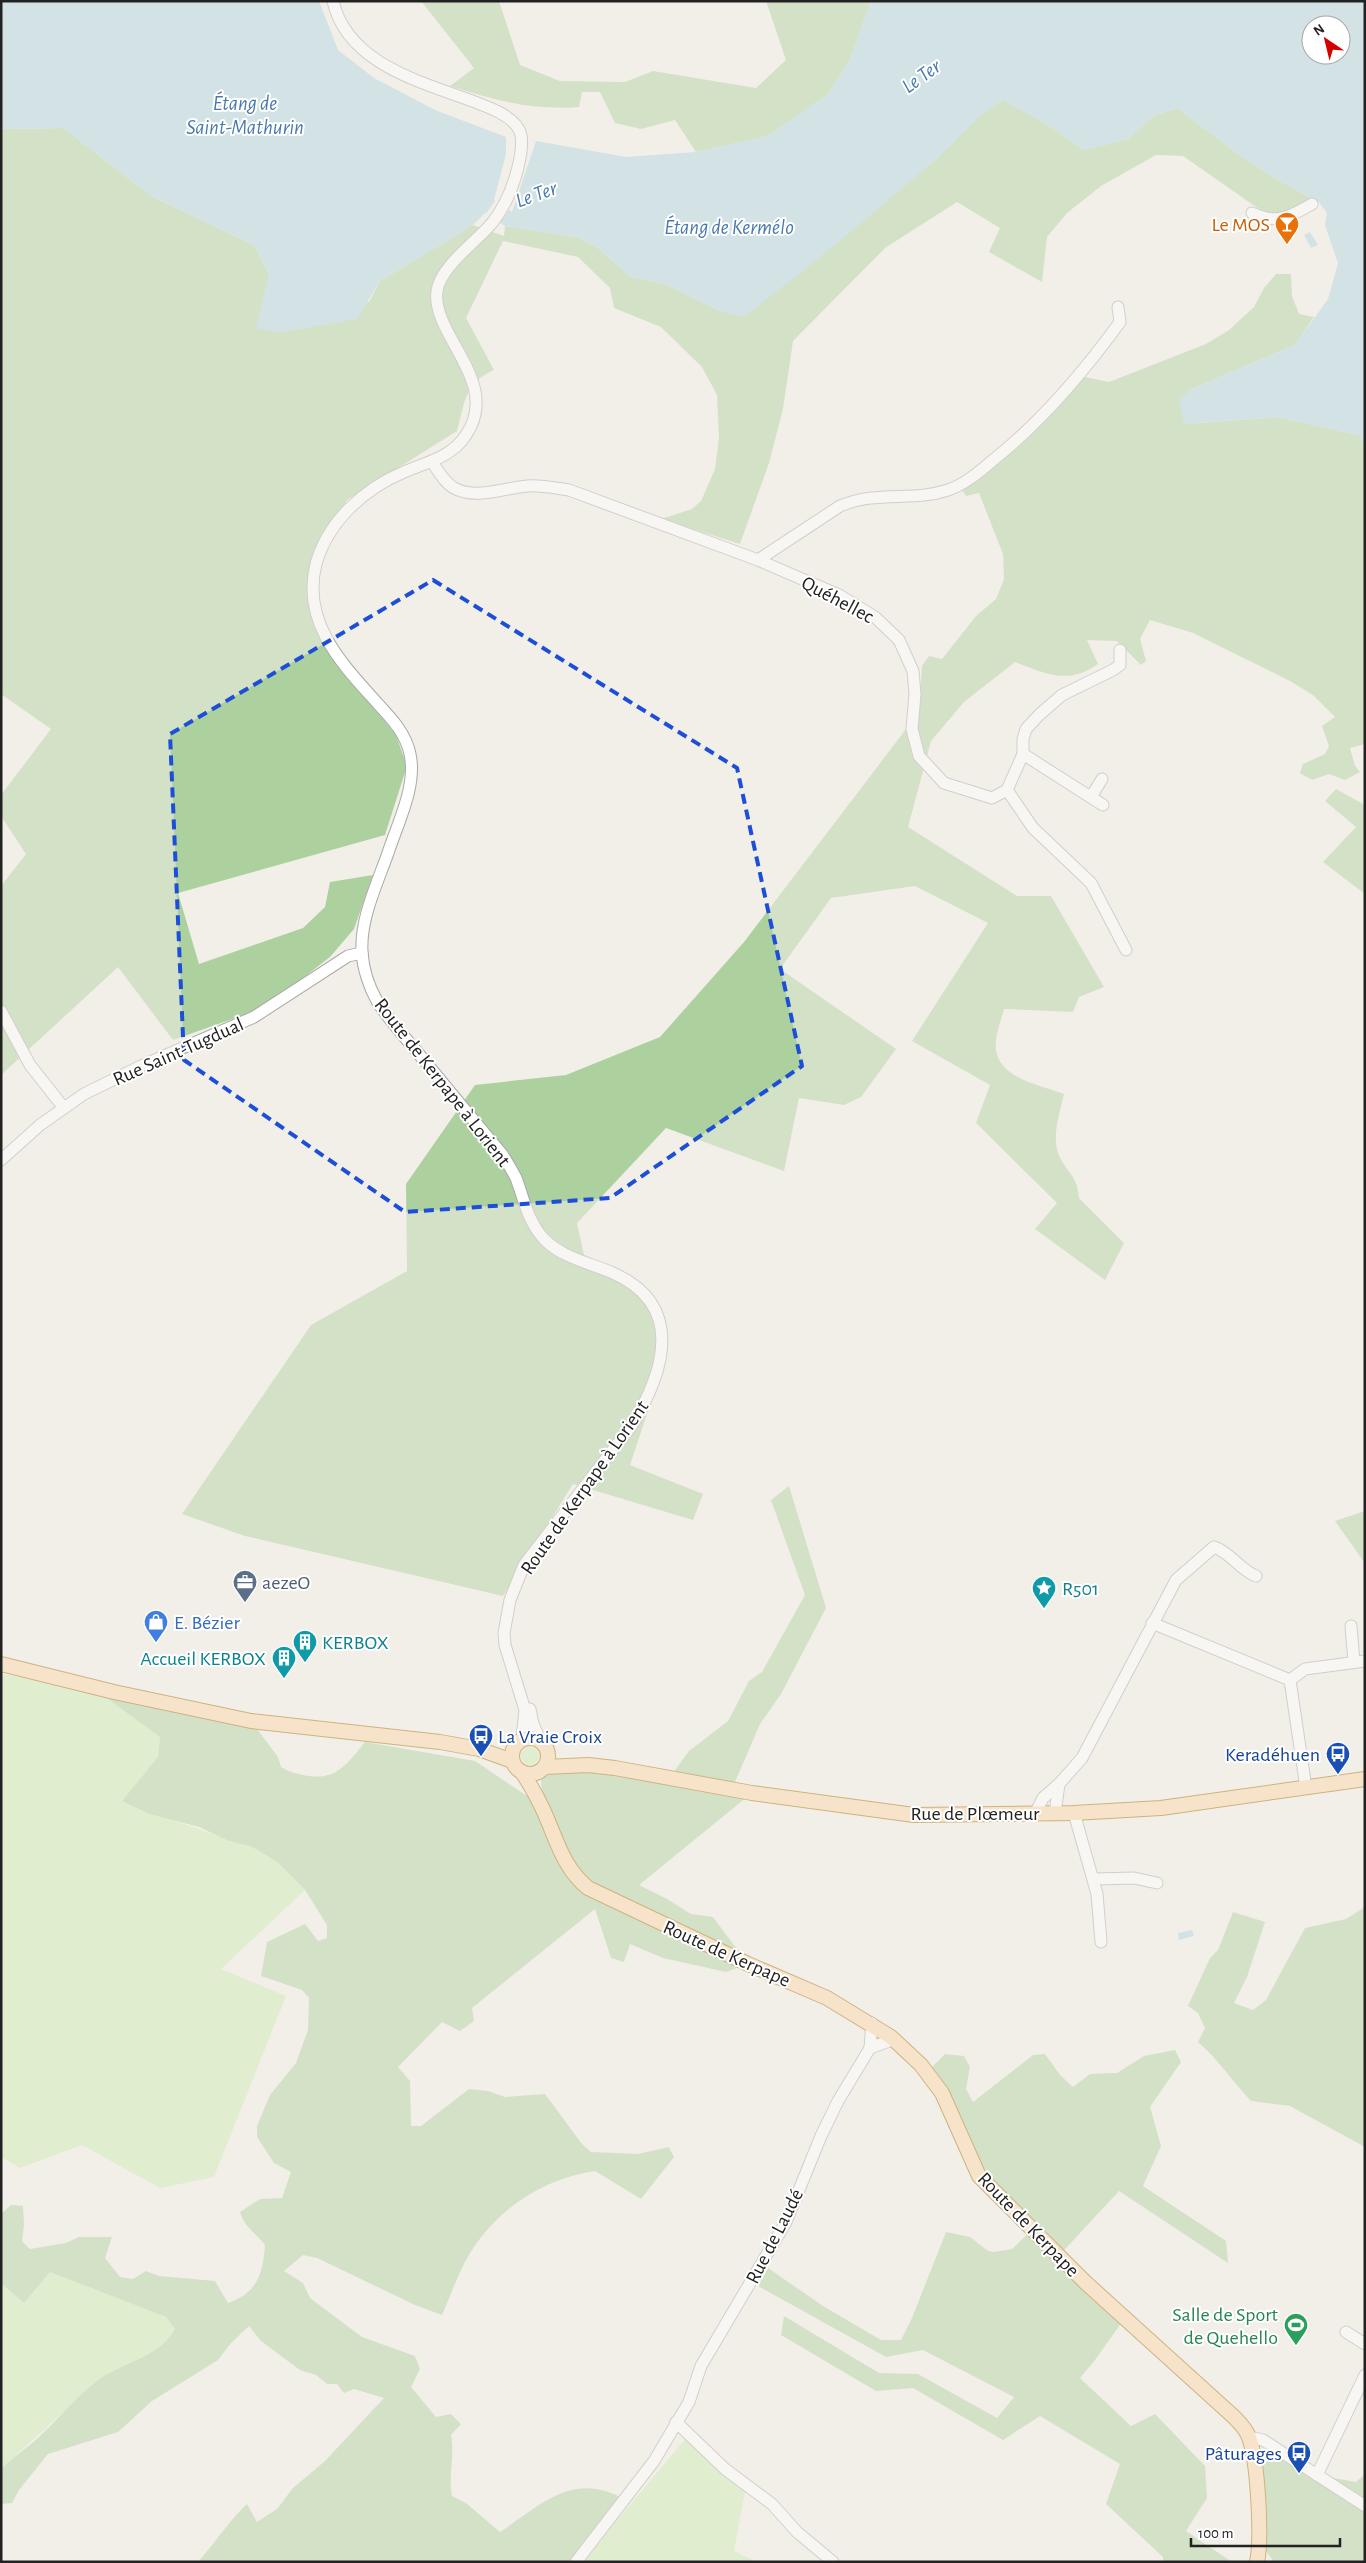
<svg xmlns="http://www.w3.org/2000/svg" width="1366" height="2563" font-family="'Alegreya Sans',sans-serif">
  <rect width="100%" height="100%" fill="#f2efe9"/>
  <!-- grass -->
  <g fill="#cdebb0">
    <polygon points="1,1674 90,1686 160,1737 158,1757 123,1801 149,1814 175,1821 252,1847 276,1861 305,1890 221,1969 286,1996 214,2177 160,2188 82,2145 20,2168 1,2157"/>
    <circle cx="530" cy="1756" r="9"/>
    <polygon points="50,2272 166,2317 175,2329 169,2339 147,2356 97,2381 1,2469 1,2283 24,2303"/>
    <polygon points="686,2438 745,2492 734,2551 757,2562 582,2562"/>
  </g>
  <!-- forest -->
  <g fill="#add19e">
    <path d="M421,1H499L520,65L560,81L625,82L653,71L756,88L786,60L766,1H871L850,59L828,94L768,136L696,152L675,120L641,129L615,123L600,92H582L579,107C532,111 495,100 450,86L474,68Z"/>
    <path d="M1003,100L1045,123L1084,150L1128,139L1153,116L1177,108L1245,159L1280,181L1317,201L1306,203L1289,217L1269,216L1183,156L1156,155L1101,186L1067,213L1047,237L1042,282L989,252L1000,228L957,202L885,248L793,341L783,409L769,463L740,544L661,519L692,509L701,501L715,469L719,438L717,395L702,367L661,327L614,308L610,288L578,257L503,241L466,318L494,370C464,383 465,403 457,431L347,500L309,573L317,628L368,701L396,735L407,766L385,835L178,893L199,964L303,928L325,907L330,882L373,875L354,929L330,957L286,991L255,1011L173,1040L118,967L1,1075V886L26,854L1,816V795L51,729L1,694V129L63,128L153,197L254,245L269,275L257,327L369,302L380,281L473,225L504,236L505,226L577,237L598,248L631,277L665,284L722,312L934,161L983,112Z"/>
    <path d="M1276,274H1291L1292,296L1299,314L1314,317L1295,345L1189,390L1184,424L1277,417L1359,435L1365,442V744L1350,748L1355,766L1360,772L1345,780L1329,774L1312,780L1300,773L1303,764L1325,754L1329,746L1322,726L1335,717L1314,696L1292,682L1193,633L1150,620L1140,639L1146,661L1141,665L1117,641L1087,640L1098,664C1069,685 1046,674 1015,662L964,702L931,741L908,827L1017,896H1051L1104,987L1079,997L1073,1012L1004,1009C1001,1021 994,1038 996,1050C1000,1079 1041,1085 1064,1094C1060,1112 1052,1134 1058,1153C1065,1171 1078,1176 1079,1198L1124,1243L1105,1280L1035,1229L1057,1203L976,1123L990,1085L912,1041L988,923L915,886L831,898L780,969L896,1049L861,1097L844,1105L799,1098L784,1171L666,1128L577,1223L584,1255L640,1285L661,1311L660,1375L630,1465L703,1494L693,1520L573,1484L503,1596L245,1536L182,1514L311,1325L407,1271L406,1184L475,1085L566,1075L660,1037L744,942L919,712L922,666L929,656L942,659L976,616L996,599L1004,579L1003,554L979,493L966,496L960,486L1014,443L1075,375L1109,382L1206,344L1229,330L1254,307L1264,288Z"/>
    <polygon points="1336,789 1365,805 1365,894 1323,862 1356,827 1325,801"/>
    <path d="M789,1486L826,1608L781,1694L760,1724L732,1789L752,1793L639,1885L667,1899L691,1914L713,1917L748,1964L726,1972L663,1958L630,1944L624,1962L611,1958L595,1909L472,2008L474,2021L460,2031L442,2022L398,2067L410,2081L411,2126H421L469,2089L488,2091L505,2097L545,2094L582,2144L591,2152L638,2154L669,2147L674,2157L641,2199L595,2171C536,2180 485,2217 460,2272C454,2286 448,2301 442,2315L415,2305L317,2258L303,2255L284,2271L303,2283L310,2298L362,2337L415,2356L420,2369L411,2387L436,2417L451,2414L461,2424L451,2435C455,2456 448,2475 452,2496L466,2503L500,2532C542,2504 573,2471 624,2499L576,2562H198C215,2543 228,2522 247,2504L257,2522L277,2509L293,2488L325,2461L384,2398L354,2389L344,2393L337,2384H327L316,2375L300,2370L261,2341L249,2326L231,2343L218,2360L152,2401L118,2432L48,2454L19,2490L12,2503L1,2504V2469C14,2456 29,2447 42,2434C60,2417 77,2396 97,2381C122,2362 159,2358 175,2329L166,2317L50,2272L24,2303L1,2283V2214L11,2205L23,2206L24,2225L22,2241L30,2249L66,2243L79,2237H112L105,2258L120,2277L133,2279L146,2271L159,2276L215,2281L228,2303C257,2293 263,2274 265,2245C255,2232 245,2228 240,2212L260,2199L282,2198L291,2172L274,2163L257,2137V2126L270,2095L296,2063L308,2030L309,1998L302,1990L261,1976L267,1942L305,1924L318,1941L327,1938V1925L305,1890L276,1861L252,1847L227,1840L199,1827L149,1814L122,1801L158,1757L160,1737L90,1686L251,1721L278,1757L281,1767C289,1772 294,1773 303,1775C336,1782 346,1765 365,1742L475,1761L533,1800L542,1796L541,1779C573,1759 633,1773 670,1777L689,1751L728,1721L749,1681L762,1672L805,1595L771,1500Z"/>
    <polygon points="1365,1511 1365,1562 1364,1562 1335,1521"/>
    <path d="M1365,1907V2147L1290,2106L1251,2101C1233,2082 1218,2059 1198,2042L1205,2028L1198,2013L1188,2006L1210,1958L1218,1950L1233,1912L1265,1922L1247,1977L1234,2003L1253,2010L1266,2000L1305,1928L1346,1919Z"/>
    <polygon points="1175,2050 1181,2062 1150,2107 1161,2146 1143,2186 1226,2241 1228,2263 1119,2191 1055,2260 1122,2322 1095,2360 1080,2378 1131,2426 1155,2414 1205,2466 1207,2498 1186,2531 1232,2562 1163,2562 1163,2557 1106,2504 1120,2464 1040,2416 1003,2440 913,2388 876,2391 781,2335 784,2316 879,2373 918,2374 997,2418 1014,2397 923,2350 886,2357 758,2286 768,2268 823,2306 881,2340 901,2340 912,2318 946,2232 970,2237 988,2251 994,2252 1012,2249 1037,2225 992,2180 976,2158 965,2134 958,2110 932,2067 945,2054 964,2056 970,2067 966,2089 973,2102 1033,2055 1045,2054 1060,2075 1073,2087 1090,2074 1117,2073 1144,2056"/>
    <polygon points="1286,2455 1317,2475 1356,2482 1365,2474 1365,2562 1274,2562 1260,2543 1263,2465 1268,2460"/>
  </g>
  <!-- water -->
  <g fill="#aad3df" fill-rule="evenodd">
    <path d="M1,1H319L338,50L374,78L435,110L506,137V154L494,200L512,212L536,141L626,157L696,152L768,136L828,94L850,59L871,1H1365V442L1359,435L1277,417L1184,424L1179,401L1189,390L1295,345L1328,299L1338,263L1325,225L1327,213L1319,202L1280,181L1245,159L1177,108L1153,116L1128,139L1084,150L1045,123L1003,100C974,117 957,141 932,163C870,216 808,269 743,317L722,312L665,284L631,277L598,248L577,237L505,226L485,213L473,225L380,281L357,319L278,333L256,328L269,275L254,245L153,197L63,128L1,129ZM1311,25H1341V55H1311Z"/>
    <polygon points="1310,232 1318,245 1311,248 1304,235"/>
    <polygon points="1192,1930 1194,1936 1179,1940 1178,1933"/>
  </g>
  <!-- pier -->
  <polygon fill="#f2efe9" points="497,198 510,208 499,225 485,215"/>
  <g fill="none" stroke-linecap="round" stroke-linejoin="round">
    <defs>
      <g id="minor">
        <path d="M333,1C354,95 512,90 521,135C523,146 520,160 517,171C512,190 504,208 492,223C476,242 440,267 437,291C431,335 502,382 466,435C452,457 427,462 404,472C364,489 328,521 316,564C301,623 343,665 379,705C392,719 406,734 410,754C417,786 398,822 388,853C377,884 360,919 362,952C363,968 369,987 377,1001C388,1019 404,1036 418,1053C446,1087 474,1121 502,1154C507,1162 512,1170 516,1178C524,1199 528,1223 545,1240C563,1258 590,1263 613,1273C685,1305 665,1371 632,1425L524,1565L510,1600L504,1633L505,1645L525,1710L522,1739"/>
        <path d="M1252,213C1277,225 1289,217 1312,204"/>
        <path d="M432,462C438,471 445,483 454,488C475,500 505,488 527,486C541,485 555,488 569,490L758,560L839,595L875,617L899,640L913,671L915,694L912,729L919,756L944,783L992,798L1007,790L1033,828L1091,883L1126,950"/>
        <path d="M758,560L840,506C878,490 912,502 948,490C965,484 978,473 992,461C1041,422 1083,373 1120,322L1118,307"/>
        <polyline points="1023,754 1103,805"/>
        <polyline points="1007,790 1023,754 1023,739 1026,729 1039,715 1062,695 1113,670 1120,665 1120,650"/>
        <polyline points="1091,797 1102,779"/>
        <polyline points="1,1011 30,1065 64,1108"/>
        <polyline points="1,1160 40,1125 84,1094 141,1066 254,1017 348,956 362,953"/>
        <polyline points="1152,1623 1290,1680 1306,1788"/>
        <polyline points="1351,1626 1354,1662"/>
        <polyline points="1290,1680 1305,1669 1365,1661"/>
        <polyline points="530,1709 533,1724 540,1740"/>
        <polyline points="1055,1813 1059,1784"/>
        <polyline points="1074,1813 1097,1894 1101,1942"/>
        <path d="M1035,1814L1043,1798L1059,1784L1082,1758L1176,1580L1214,1547C1230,1552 1240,1570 1256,1576"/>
        <polyline points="1094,1879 1134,1878 1157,1883"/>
        <polyline points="870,2048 889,2041 891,2037"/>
        <polyline points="1346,2332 1365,2344"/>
        <polyline points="676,2422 725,2469 772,2504 797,2532 833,2562"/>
        <polyline points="1249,2437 1263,2440 1365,2506"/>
        <polyline points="1317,2475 1365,2375"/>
        <polyline points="576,2562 654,2461 689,2402 701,2366 786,2222 821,2136 838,2101 870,2048 872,2023"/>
      </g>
      <g id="major">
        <polyline points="1,1664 114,1692 251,1721 440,1742 479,1749 512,1761"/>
        <circle cx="530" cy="1756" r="18"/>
        <polyline points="545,1767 588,1765 615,1768 752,1793 914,1815 1074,1813 1161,1808 1365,1779"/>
        <path d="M522,1772C531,1786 539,1800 545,1814C557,1841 564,1869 588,1888L748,1964L827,1998L891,2037L921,2065L942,2093L979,2176L1085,2282L1234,2417C1239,2422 1245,2428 1248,2435C1258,2457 1262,2538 1257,2562"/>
      </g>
    </defs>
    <!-- minor casing -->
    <use href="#minor" stroke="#a9a9a9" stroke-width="13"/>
    <!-- major casing -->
    <use href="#major" stroke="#a06b00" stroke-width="16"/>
    <!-- minor -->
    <use href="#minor" stroke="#fff" stroke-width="11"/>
    <!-- major -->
    <use href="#major" stroke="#fcd6a4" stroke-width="14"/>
  </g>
  <!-- marked area -->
  <path d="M0 0H1366V2563H0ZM433,580L737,768L802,1066L610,1198L405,1212L184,1060L170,734Z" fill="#f2efe9" fill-opacity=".55" fill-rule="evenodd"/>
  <path fill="none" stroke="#1d4ed8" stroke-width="4" stroke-dasharray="10 6" stroke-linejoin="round" d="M433,580L737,768L802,1066L610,1198L405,1212L184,1060L170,734Z"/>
  <!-- icons -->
  <defs>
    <symbol id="bar-pin" viewBox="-11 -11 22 30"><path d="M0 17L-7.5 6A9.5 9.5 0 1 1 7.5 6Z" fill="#e8710a" stroke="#fff"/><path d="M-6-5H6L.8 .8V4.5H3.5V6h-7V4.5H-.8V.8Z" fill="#fff"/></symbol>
    <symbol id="office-pin" viewBox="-11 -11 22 30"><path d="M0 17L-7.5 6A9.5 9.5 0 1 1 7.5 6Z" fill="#5c6f8a" stroke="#fff"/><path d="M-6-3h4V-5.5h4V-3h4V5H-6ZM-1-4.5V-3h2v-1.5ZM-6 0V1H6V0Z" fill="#fff"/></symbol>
    <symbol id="sight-pin" viewBox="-11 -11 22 30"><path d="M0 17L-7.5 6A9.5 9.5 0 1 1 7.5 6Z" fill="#0f9aa8" stroke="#fff"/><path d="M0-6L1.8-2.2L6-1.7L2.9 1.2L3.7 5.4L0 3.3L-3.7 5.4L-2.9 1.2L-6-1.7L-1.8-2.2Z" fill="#fff"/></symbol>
    <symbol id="shop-pin" viewBox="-11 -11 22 30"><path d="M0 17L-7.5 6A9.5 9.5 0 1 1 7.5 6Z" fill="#3f7fe0" stroke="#fff"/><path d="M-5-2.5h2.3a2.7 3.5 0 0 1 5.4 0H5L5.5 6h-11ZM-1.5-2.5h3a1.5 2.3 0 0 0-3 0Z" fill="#fff"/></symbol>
    <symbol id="building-pin" viewBox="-11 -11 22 30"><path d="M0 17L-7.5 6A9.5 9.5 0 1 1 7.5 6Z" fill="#0f9aa8" stroke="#fff"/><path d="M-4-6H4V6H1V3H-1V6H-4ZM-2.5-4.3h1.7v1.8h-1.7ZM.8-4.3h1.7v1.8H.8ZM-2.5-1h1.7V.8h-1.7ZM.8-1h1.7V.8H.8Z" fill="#fff"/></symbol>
    <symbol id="bus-pin" viewBox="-11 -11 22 30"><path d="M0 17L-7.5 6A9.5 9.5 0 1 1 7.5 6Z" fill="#1a4fb4" stroke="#fff"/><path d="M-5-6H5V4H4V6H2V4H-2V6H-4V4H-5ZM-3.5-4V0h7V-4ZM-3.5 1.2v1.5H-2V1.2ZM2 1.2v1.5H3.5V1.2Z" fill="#fff"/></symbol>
    <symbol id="stadium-pin" viewBox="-11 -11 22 30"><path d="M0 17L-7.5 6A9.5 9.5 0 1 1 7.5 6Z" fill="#2e9e5b" stroke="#fff"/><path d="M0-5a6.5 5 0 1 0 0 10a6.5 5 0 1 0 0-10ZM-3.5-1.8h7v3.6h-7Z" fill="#fff"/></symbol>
  </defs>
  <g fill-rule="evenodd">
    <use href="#bar-pin" x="1273" y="210" width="28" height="38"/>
    <use href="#office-pin" x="231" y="1568" width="28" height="38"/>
    <use href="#sight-pin" x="1030" y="1574" width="28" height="38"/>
    <use href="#shop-pin" x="142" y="1608" width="28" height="38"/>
    <use href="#building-pin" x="291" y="1628" width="28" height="38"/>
    <use href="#building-pin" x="270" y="1644" width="28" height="38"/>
    <use href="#bus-pin" x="467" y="1722" width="28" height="38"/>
    <use href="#bus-pin" x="1324" y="1740" width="28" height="38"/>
    <use href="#stadium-pin" x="1282" y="2311" width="28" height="38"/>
    <use href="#bus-pin" x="1285" y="2439" width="28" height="38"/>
  </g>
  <g text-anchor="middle" stroke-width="4" stroke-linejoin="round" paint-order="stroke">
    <!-- food labels -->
    <g font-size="20" fill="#c56008" stroke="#fff" text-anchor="end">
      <text x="1270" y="231">Le MOS</text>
    </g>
    <!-- street labels -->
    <g font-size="20" fill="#222" stroke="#fff">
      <text transform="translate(838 599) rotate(28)" y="7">Quéhellec</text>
      <text transform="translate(178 1051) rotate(-24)" y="7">Rue Saint-Tugdual</text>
      <text transform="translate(443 1082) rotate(52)" y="7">Route de Kerpape à Lorient</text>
      <text transform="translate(584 1487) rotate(-55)" y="7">Route de Kerpape à Lorient</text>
      <text x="975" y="1820">Rue de Plœmeur</text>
      <text transform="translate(727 1953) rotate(24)" y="7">Route de Kerpape</text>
      <text transform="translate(1029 2224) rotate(46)" y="7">Route de Kerpape</text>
      <text transform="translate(774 2236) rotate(-63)" y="7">Rue de Laudé</text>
    </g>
    <!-- service labels -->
    <g font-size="20" fill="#4e5e75" stroke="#fff" text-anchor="start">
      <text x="262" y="1589">aezeO</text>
    </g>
    <!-- culture labels -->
    <g font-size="20" fill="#0d838f" stroke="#fff" text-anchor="start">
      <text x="1062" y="1595">R501</text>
      <text x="322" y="1649">KERBOX</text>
      <text x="266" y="1665" text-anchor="end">Accueil KERBOX</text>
    </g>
    <!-- shop labels -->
    <g font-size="20" fill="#366cbe" stroke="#fff" text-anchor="start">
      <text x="174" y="1629">E. Bézier</text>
    </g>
    <!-- transit labels -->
    <g font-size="20" fill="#164399" stroke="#fff" text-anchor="end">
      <text x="498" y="1743" text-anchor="start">La Vraie Croix</text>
      <text x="1320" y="1761">Keradéhuen</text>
      <text x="1282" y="2460">Pâturages</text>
    </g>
    <!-- leisure labels -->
    <g font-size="20" fill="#27864d" stroke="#fff" text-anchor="end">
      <text x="1278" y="2321">Salle de Sport<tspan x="1278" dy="23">de Quehello</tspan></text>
    </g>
    <!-- water labels -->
    <g font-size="21" font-style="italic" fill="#4a7aab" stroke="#fff">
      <text transform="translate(921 76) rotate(-36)" y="7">Le Ter</text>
      <text x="245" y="110">Étang de<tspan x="245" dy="24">Saint-Mathurin</tspan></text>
      <text transform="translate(536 194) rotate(-20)" y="7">Le Ter</text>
      <text x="729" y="234">Étang de Kermélo</text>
    </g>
  </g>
  <!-- border -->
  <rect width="1366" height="2563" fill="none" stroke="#222222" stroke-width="5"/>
  <!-- north arrow -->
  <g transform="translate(1326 40) rotate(325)"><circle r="24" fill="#ffffff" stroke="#a7a7a7"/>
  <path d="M0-4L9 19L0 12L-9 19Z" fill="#d40000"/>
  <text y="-8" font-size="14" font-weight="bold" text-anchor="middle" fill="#222222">N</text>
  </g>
  <!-- scale -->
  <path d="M1191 2538v8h149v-8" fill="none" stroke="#222222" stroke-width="2.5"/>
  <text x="1198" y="2538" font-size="15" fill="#222222" stroke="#ffffff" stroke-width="4" paint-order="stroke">100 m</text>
</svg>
